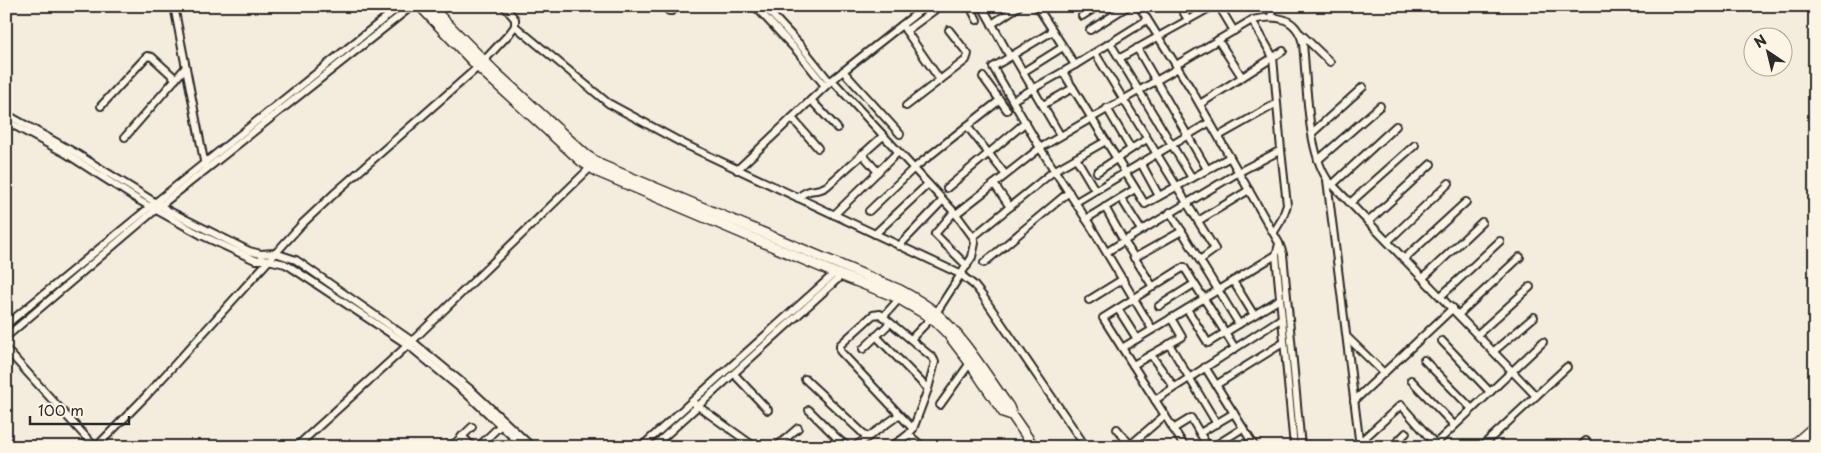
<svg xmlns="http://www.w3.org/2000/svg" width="1821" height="453" font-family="'Playpen Sans',sans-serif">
  <rect width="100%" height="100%" fill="#f4edde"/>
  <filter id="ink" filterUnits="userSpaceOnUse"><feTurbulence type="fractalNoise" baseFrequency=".02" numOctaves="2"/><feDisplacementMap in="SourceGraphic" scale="10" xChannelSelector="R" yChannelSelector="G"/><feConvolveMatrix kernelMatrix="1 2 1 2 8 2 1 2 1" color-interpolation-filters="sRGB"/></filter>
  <g filter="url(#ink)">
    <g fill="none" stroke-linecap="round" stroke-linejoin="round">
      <defs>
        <g id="minor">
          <polyline points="174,6 205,166"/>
          <polyline points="664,6 669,11 672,11 677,6"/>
          <polyline points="755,6 797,51 825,86"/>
          <polyline points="764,6 802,47 830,82"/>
          <polyline points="970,6 977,20"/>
          <polyline points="982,6 992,24 1019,6"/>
          <polyline points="1037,6 1075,65 1147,20"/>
          <polyline points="1139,6 1191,89 1279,243 1283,254 1301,447"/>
          <polyline points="1180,6 1188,20"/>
          <polyline points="1219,6 1234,31"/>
          <polyline points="1271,6 1272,17"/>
          <polyline points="1082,16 1098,6"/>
          <polyline points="1252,20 1273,57 1281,150 1287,205 1282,219 1274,232"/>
          <polyline points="992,24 1010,57 993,67 1040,148 1090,225 1152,329"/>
          <polyline points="902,25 940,80"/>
          <polyline points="515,26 608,103 684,144 960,274 974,285 982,295 1086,447"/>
          <polyline points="1090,30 1128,6"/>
          <polyline points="906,31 940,6"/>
          <polyline points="1301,34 1330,62"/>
          <polyline points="1218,40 1242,77"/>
          <polyline points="1110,43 1192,178"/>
          <polyline points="1137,48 1207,169"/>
          <polyline points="1095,53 1215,249 1200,260"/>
          <polyline points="1013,55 1060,135"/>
          <polyline points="1011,56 1053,31"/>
          <polyline points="1120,58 1213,6"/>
          <path d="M1176,65L1252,20C1276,14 1297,17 1303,44C1307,82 1307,149 1327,179L1536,396"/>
          <polyline points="843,71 900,134"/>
          <polyline points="1023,72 1063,47"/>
          <polyline points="1063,72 1145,204 1230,157"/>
          <polyline points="983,77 1007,110"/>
          <polyline points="832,80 956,214 1040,148 1178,68"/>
          <polyline points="811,100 837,128"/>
          <polyline points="1000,100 967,126 1005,174"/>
          <polyline points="1013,100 1075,65"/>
          <polyline points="1200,104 1283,51"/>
          <polyline points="1043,105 1073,88"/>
          <polyline points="101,106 147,56 152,57 176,79"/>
          <polyline points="906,106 966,60 968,54 949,30"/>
          <polyline points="1107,108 1131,149 1147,139"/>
          <polyline points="6,114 74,152 169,211 249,251 261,254 275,253 296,260 412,341 470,389 532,447"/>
          <polyline points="792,118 818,148"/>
          <polyline points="6,121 65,153 140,201 201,235 255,260 268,260 285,264 292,268 408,345 467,394 524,447"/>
          <polyline points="1312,133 1363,87"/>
          <polyline points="1219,136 1277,103"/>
          <polyline points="125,137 186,67"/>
          <polyline points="862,154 878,172"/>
          <polyline points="1076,158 1095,190"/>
          <polyline points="1318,160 1380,106"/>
          <polyline points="1141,163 1159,196"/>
          <polyline points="737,170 832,80 926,6"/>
          <polyline points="1097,172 1131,149"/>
          <polyline points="1327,180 1360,447"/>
          <polyline points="994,184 1010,207"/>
          <polyline points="1332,185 1396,126"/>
          <polyline points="947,188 1026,122"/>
          <path d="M798,198C810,186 815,194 827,186L883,136"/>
          <polyline points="1121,198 1141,230"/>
          <polyline points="1076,202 1210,122"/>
          <polyline points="1350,203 1415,145"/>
          <polyline points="1105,207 1124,241 1239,172 1281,150"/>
          <polyline points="869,211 913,169 967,126"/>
          <polyline points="954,212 935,234 967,266"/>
          <polyline points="1170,212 1239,324"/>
          <polyline points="834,215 898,152"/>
          <polyline points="1086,219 1135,189"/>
          <polyline points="1198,221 1249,190"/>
          <polyline points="1368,222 1431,164"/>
          <polyline points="875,234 928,184"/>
          <polyline points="973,237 1055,170 1106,141"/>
          <polyline points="1388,241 1449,183"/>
          <polyline points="1279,244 1276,255 1294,447"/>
          <polyline points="899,246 943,200"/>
          <polyline points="1107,252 1124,241 1153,287"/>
          <polyline points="1134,258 1182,231"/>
          <polyline points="1404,259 1466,202"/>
          <polyline points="984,263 1069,192"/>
          <polyline points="1423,278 1482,222"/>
          <polyline points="1441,296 1500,241"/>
          <polyline points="1089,300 1123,279"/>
          <polyline points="1159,306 1194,284"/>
          <polyline points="1118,309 1137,339"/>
          <polyline points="1187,309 1208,343 1254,315 1233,281"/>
          <polyline points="1459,314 1520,257"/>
          <polyline points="1254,315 1280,299"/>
          <polyline points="883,317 899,299"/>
          <polyline points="6,325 151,206 400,6"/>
          <polyline points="1478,334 1530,287"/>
          <polyline points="876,336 928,389"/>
          <polyline points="6,337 160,206 412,6"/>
          <polyline points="1347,337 1384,373"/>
          <polyline points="911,339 936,313 972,257 975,243 973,237 956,214"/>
          <polyline points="1442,341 1490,392"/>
          <polyline points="1169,344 1217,424"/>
          <polyline points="1122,348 1276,255"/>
          <polyline points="6,349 95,447"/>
          <polyline points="863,349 890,323"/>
          <polyline points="1494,351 1534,317"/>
          <polyline points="1151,355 1174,387"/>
          <polyline points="1424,360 1472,409"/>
          <polyline points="1133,365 1182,337 1171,318"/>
          <polyline points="1205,367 1255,447"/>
          <polyline points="734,374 768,410"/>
          <polyline points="805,379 867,437"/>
          <polyline points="1411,380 1454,425"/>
          <polyline points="1216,385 1283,343"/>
          <polyline points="1155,400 1282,318"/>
          <polyline points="1354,401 1453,308"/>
          <polyline points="695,404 755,447"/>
          <polyline points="940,405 970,363"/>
          <polyline points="809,410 838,439 848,447"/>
          <polyline points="1117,429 1132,447"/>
          <polyline points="1173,429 1191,418 1208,447"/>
          <polyline points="1200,433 1234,413"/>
          <polyline points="909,435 923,447"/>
          <polyline points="462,436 473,447"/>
          <polyline points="1360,442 1401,405 1435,444"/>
          <polyline points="96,447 148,394 302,224 336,192 478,67 509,34 515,26 515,19 504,6"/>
          <polyline points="296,447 408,345 591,167"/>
          <polyline points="451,447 472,427"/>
          <polyline points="478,447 503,423"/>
          <polyline points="641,447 835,273"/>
          <polyline points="653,447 842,275"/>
          <polyline points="776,447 798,428"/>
          <polyline points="829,447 838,439"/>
          <polyline points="854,447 899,415"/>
          <path d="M889,447C898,442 906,438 913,429L928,389L935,362L933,358L880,314L873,315L840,345V351L913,429"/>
          <polyline points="1128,447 1165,415"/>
          <polyline points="1185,447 1103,318 1184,267 1235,348"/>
          <polyline points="1213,447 1243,428"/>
          <polyline points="1245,447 1252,442"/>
          <polyline points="1392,447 1406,433"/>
          <polyline points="1432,447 1543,342"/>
          <polyline points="1481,447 1567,367"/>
          <polyline points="1580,447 1586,441"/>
        </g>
        <g id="secondary">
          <polyline points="420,6 478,67 581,161 598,172 835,273 896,297 932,318 948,334 970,363 1003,412 1012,415"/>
          <path d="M430,6L494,71L586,155L601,165L900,290C913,297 925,304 936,313C963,336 988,378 1009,407L1012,415L1034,447"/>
          <polyline points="1791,447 1815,426"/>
          <polyline points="1800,447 1815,435"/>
        </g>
      </defs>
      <!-- minor casing -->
      <use href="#minor" stroke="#2b2b2b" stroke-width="10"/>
      <!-- secondary casing -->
      <use href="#secondary" stroke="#2b2b2b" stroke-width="12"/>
      <!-- minor -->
      <use href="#minor" stroke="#fcf5e5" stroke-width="6"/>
      <!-- secondary -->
      <use href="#secondary" stroke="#fcf5e5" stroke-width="9"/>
    </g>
  </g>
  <!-- margin -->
  <rect width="1821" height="453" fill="none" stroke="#fcf5e5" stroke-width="25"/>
  <rect x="12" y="12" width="1796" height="428" fill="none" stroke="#2b2b2b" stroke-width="2" filter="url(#ink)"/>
  <!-- north arrow -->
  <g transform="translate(1768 52) rotate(325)"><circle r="24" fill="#fcf5e5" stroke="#a8a49b"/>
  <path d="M0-4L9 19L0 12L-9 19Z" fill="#2b2b2b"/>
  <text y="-8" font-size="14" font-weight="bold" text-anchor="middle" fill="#2b2b2b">N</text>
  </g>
  <!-- scale -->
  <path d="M30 416v8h99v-8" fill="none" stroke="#2b2b2b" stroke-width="2.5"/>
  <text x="38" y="416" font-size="15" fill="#2b2b2b" stroke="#fcf5e5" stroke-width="4" paint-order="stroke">100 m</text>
</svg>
